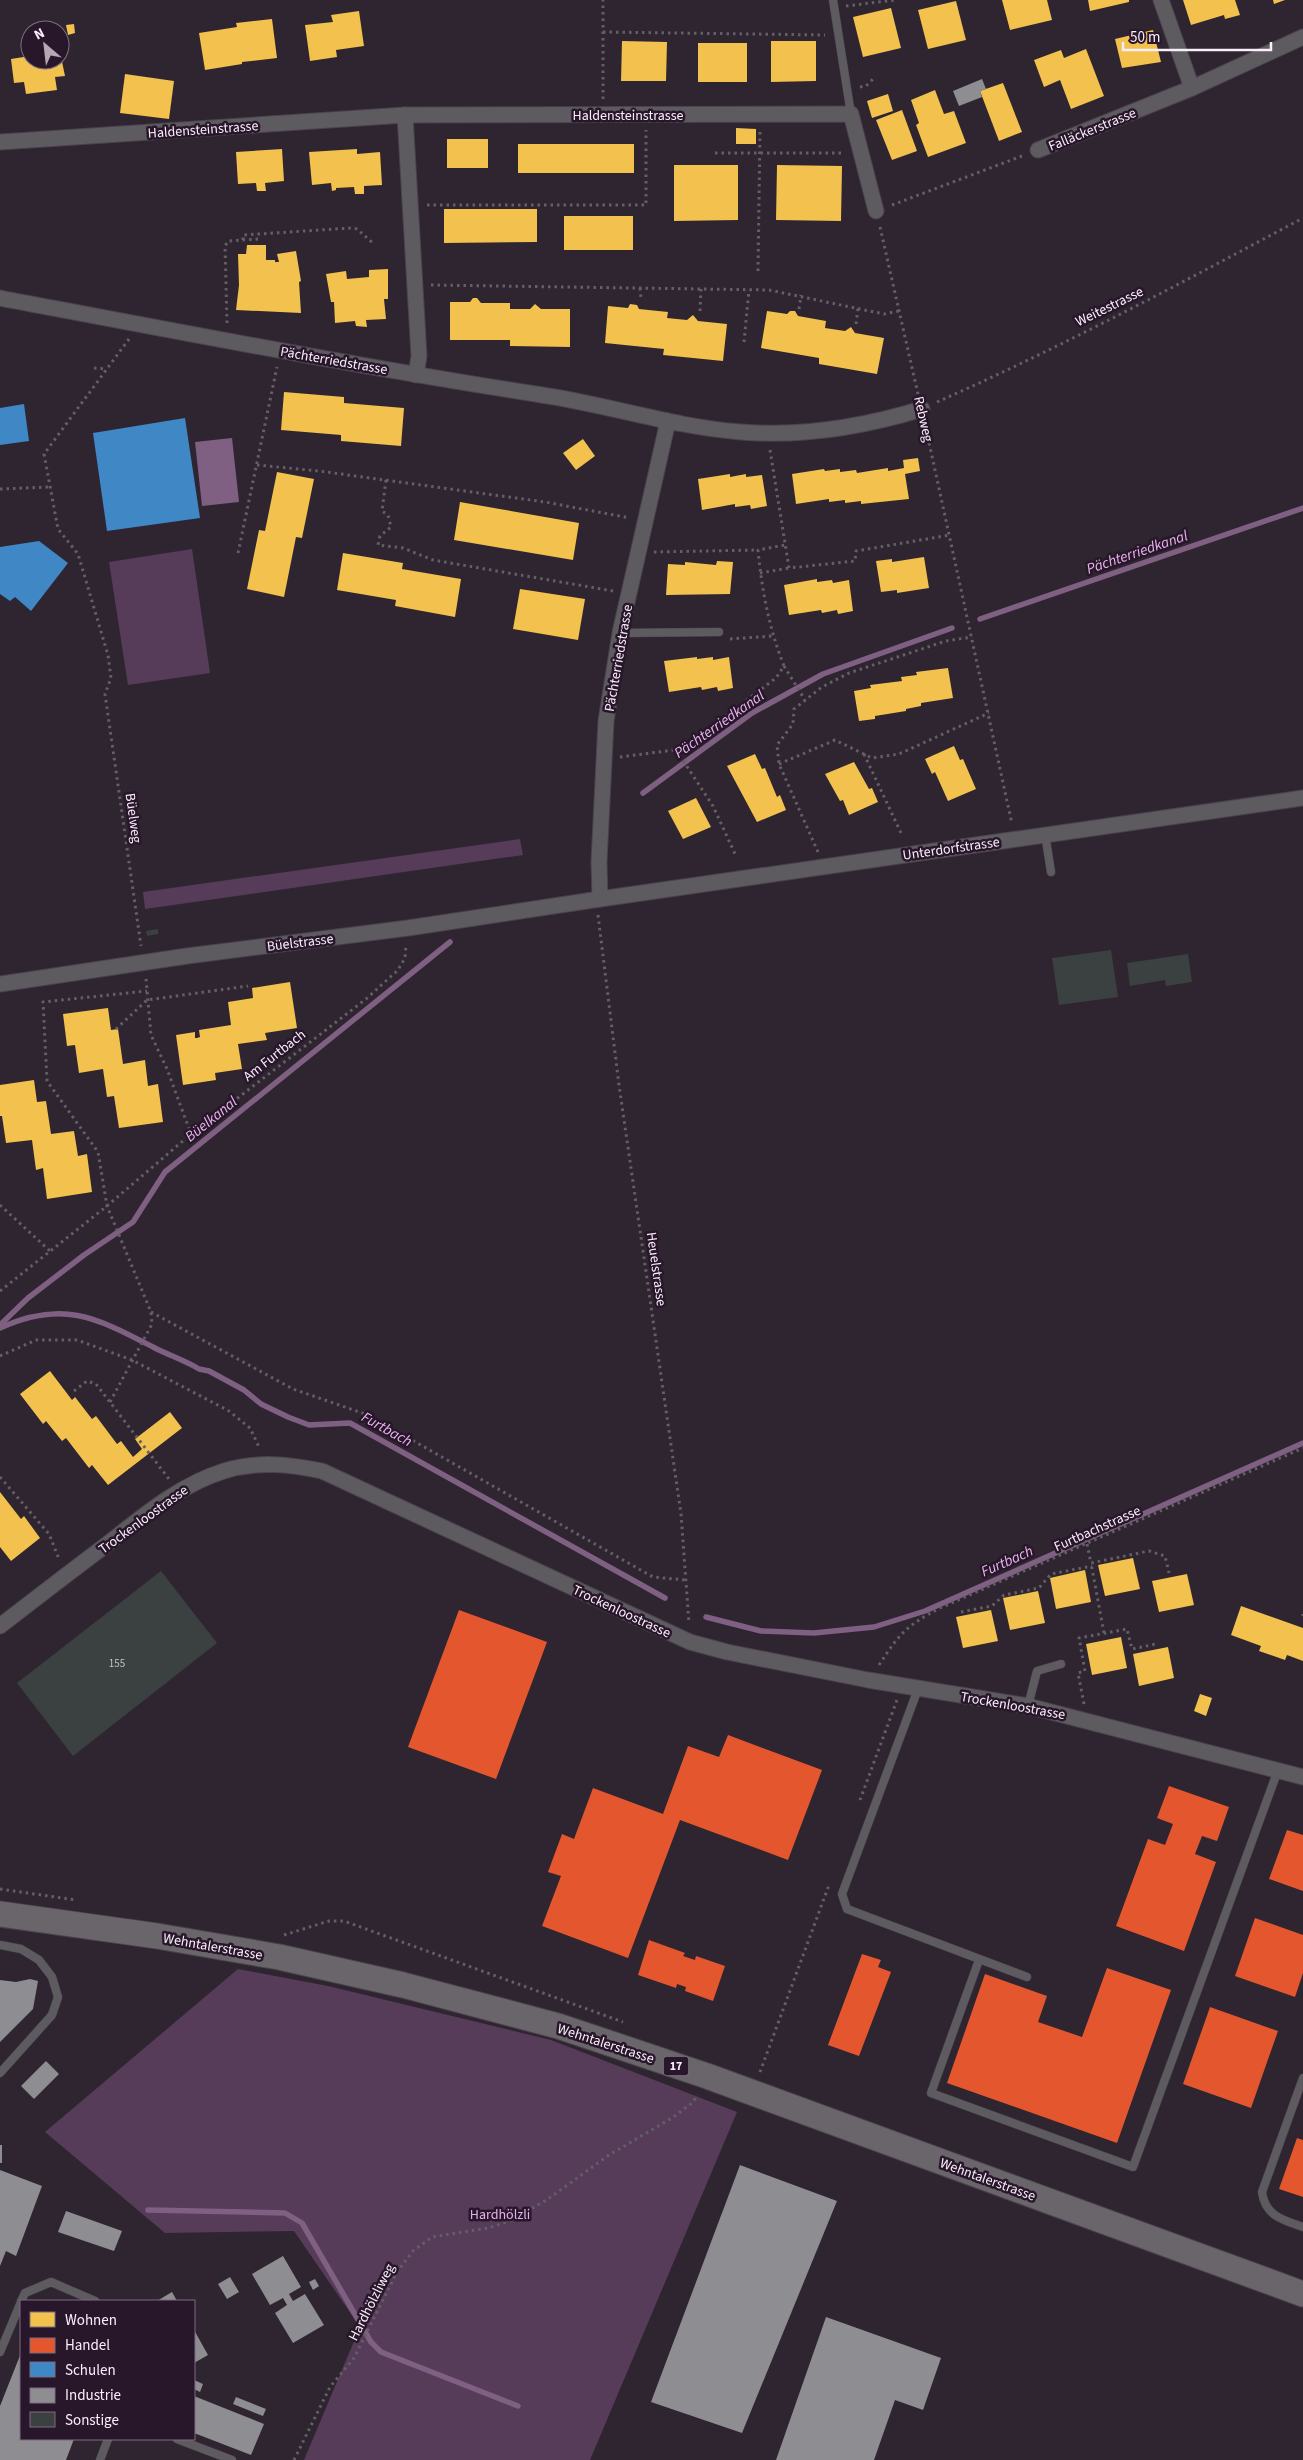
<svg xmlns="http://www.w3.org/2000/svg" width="1303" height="2460" font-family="'Source Sans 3',sans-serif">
  <rect width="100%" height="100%" fill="#2e2530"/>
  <!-- green -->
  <g fill="#563c59">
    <polygon points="192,549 210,673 128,685 109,562"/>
    <polygon points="520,839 523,855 145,909 143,892"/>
    <polygon points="238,1969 328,1986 551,2040 737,2112 590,2460 304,2460 360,2327 294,2231 165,2233 45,2132"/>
  </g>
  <!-- water -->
  <polygon fill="#7f6082" points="232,438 239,502 202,506 195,442"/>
  <!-- homes -->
  <g fill="#f2c14e">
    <polygon points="1002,0 1047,0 1052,20 1010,30"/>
    <polygon points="1088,0 1129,0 1129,2 1090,11"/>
    <polygon points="1183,0 1235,0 1240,15 1225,19 1224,15 1191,25"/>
    <polygon points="1273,0 1285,0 1274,4"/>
    <polygon points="956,1 966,40 928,49 918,10"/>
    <polygon points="891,8 901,48 863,57 853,17"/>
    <polygon points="359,11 364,46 336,50 337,57 310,61 305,25 333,22 331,15"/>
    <polygon points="272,19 277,58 242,62 242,64 205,70 199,33 237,27 236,23"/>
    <polygon points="74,24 75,33 68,35 66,25"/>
    <polygon points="1153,30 1161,62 1122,68 1115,39"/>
    <polygon points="622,41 667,42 666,81 621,81"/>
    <polygon points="771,41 816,41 816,81 771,82"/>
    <rect x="698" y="43" width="49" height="39"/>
    <polygon points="1086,49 1104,96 1071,109 1060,80 1044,87 1034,60 1061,50 1064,58"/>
    <polygon points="60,52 65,76 55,77 57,90 26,94 24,82 14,83 11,59 30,56 30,60 60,60"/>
    <polygon points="125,74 174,81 169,119 120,113"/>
    <polygon points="1003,83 1022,132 999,141 980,91"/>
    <polygon points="935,90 944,114 954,111 966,143 928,157 916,125 919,123 911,100"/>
    <polygon points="888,94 893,111 872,118 867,101"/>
    <polygon points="902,110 917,151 892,160 876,120"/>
    <polygon points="736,128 756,129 756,144 736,144"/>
    <rect x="447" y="139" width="41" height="29"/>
    <rect x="518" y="144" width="116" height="29"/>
    <polygon points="282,149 284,181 265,183 266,191 257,191 256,183 238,184 236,152"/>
    <polygon points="357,149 357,154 380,152 382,185 364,186 364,194 355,194 354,187 336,188 336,190 332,191 331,183 312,185 309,152"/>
    <polygon points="674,165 738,165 738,220 674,221"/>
    <polygon points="777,165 842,166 841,221 776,220"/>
    <polygon points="444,209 537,209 537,242 444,243"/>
    <rect x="564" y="216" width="69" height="34"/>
    <polygon points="247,245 266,245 266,260 275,260 275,262 279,262 277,254 296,251 301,281 299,282 301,313 236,310 239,285 238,254 246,254"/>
    <polygon points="388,269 388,299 384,299 386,319 366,320 367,327 356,326 355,321 335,323 334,302 331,302 326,274 346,271 347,279 369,277 369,270"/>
    <polygon points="473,298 477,298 481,303 510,303 510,309 530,309 535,304 541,309 570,309 570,347 510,346 510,340 450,340 450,302 470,302"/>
    <polygon points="630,304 637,305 639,309 668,312 667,318 687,320 693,315 698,321 727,324 723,361 663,355 664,349 605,343 608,306 628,308"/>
    <polygon points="767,311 787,314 790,311 795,311 798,316 826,321 825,328 845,331 851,327 855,333 884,338 877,374 819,364 819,358 761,348"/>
    <polygon points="284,392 344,397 344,403 404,408 401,446 341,441 341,435 281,430"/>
    <polygon points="583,439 595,456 576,470 563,453"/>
    <polygon points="918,458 920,471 905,474 909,499 861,504 861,501 845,503 845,500 829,502 829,499 796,504 792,474 824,469 825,471 840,469 840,472 856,470 857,473 888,468 888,471 904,468 903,460"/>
    <polygon points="277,472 314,479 302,538 296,537 284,597 247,589 259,530 265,531"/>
    <polygon points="730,474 730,477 746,474 746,477 762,475 767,506 751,509 750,505 735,507 735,504 702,510 698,479"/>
    <polygon points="460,502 579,523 573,560 454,540"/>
    <polygon points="343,553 403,563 402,569 461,579 455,617 395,606 396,600 337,590"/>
    <polygon points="924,557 929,588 897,593 897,590 881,592 876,561 892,559 892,562"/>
    <polygon points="717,561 733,562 730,594 666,595 668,564 685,565 685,562 716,565"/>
    <polygon points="817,579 817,582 832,580 833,583 849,580 853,611 838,614 837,610 822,613 821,610 789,615 784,585"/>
    <polygon points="520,589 585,599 578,640 513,629"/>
    <polygon points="697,657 697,659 713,657 713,660 729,657 733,688 718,691 717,687 702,690 701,687 669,692 664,661"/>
    <polygon points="948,668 953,698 921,703 921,706 906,709 906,711 875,716 875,719 859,721 854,691 871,688 870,685 902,681 901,677 917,675 916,672"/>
    <polygon points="954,746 960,760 963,759 976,789 948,801 935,772 932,774 925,759"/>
    <polygon points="755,754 762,769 765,768 777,797 780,795 786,810 757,822 727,766"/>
    <polygon points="854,762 869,789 872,788 878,802 849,815 843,800 840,801 825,774"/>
    <polygon points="696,798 711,827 683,839 668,811"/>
    <polygon points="290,982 297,1028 265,1033 267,1040 238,1044 242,1069 215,1073 216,1080 183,1085 176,1035 195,1032 195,1038 197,1038 200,1037 199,1030 231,1025 228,1002 253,998 252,988"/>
    <polygon points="108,1008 111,1030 118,1029 123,1064 145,1060 148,1086 158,1084 163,1122 119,1128 114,1096 107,1097 103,1069 79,1073 75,1045 67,1046 63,1014"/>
    <polygon points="34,1080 37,1102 46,1101 51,1134 74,1131 78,1156 87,1154 92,1192 47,1199 43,1168 36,1170 32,1140 6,1143 2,1116 0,1116 0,1085"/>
    <polygon points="50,1371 72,1400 75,1397 92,1419 96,1416 117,1444 121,1441 133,1457 142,1449 135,1439 170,1412 182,1428 108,1485 92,1465 89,1468 66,1438 62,1441 46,1421 43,1424 20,1394"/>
    <polygon points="0,1492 21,1519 24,1516 40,1538 11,1561 0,1547"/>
    <polygon points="1133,1558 1140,1589 1105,1596 1098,1565"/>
    <polygon points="1085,1570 1091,1602 1056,1609 1050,1578"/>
    <polygon points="1187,1574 1194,1605 1159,1612 1152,1581"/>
    <polygon points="1038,1591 1045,1623 1010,1630 1003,1598"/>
    <polygon points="1241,1606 1303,1628 1303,1661 1287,1655 1285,1660 1259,1651 1261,1646 1231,1635"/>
    <polygon points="991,1610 998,1641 963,1648 956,1617"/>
    <polygon points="1121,1637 1127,1668 1092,1675 1086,1644"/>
    <polygon points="1168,1647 1174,1678 1139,1686 1133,1654"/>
    <polygon points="1200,1694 1212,1698 1206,1716 1194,1711"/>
  </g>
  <!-- shops -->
  <g fill="#e4572e">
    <polygon points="459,1610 547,1642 496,1779 408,1747"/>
    <polygon points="728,1735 822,1770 788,1860 680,1820 628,1958 542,1926 561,1876 548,1872 562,1834 574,1839 593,1788 663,1814 688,1746 719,1757"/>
    <polygon points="1169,1786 1229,1807 1217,1841 1202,1836 1195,1854 1216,1862 1184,1951 1116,1926 1148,1839 1165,1845 1173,1824 1157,1818"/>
    <polygon points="1287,1830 1303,1835 1303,1891 1269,1879"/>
    <polygon points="1255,1918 1303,1935 1303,1973 1295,1997 1235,1976"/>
    <polygon points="649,1940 685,1953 683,1956 695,1960 696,1956 725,1966 713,2001 685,1991 686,1987 677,1984 676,1988 638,1975"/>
    <polygon points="862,1954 881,1960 878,1967 891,1972 859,2056 828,2045"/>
    <polygon points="1107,1968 1171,1990 1117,2143 947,2083 985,1974 1047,1996 1038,2022 1082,2037"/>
    <polygon points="1210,2007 1278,2031 1251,2108 1183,2084"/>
    <polygon points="1297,2138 1303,2140 1303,2197 1279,2189"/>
  </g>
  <!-- schools -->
  <g fill="#3f88c5">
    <polygon points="24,404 29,441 0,445 0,408"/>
    <polygon points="185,418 200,518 107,531 93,433"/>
    <polygon points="39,541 68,563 31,611 15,597 10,601 0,594 0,547"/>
  </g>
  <!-- industry -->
  <g fill="#8d8d92">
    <polygon points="982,79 986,89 980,91 982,97 959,106 953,91"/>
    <polygon points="30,1979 38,1981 33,2009 0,2042 0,1980 16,1982"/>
    <polygon points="46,2061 59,2074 34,2099 21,2086"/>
    <rect x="0" y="2145" width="2" height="18"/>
    <polygon points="740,2165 837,2201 742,2433 651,2402"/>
    <polygon points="0,2170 42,2186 16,2256 6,2251 0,2266"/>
    <polygon points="66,2211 122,2231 114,2251 58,2232"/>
    <polygon points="283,2256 301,2287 289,2294 293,2301 305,2294 324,2325 293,2343 275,2313 287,2305 283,2298 270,2305 252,2274"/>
    <polygon points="230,2277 239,2292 227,2299 218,2284"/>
    <polygon points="315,2279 319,2286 313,2290 309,2282"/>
    <polygon points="172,2292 177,2301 157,2301"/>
    <polygon points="826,2317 941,2358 923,2410 895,2400 874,2460 776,2460"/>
    <polygon points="194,2330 208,2355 194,2363"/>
    <polygon points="21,2353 21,2439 74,2439 66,2460 0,2460 0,2406"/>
    <polygon points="194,2380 203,2384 200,2392 194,2389"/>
    <polygon points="194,2396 264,2424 251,2455 194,2433"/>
    <polygon points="236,2397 266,2409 263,2416 233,2404"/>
  </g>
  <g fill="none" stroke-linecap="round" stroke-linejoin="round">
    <!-- stream -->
    <g stroke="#7f6082" stroke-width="5.5">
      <polyline points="980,619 1303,508"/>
      <polyline points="643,793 752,713 823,674 952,628"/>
      <polyline points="0,1325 28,1298 84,1255 133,1222 165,1172 450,942"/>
      <path d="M0,1328C63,1299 97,1318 153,1347C168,1355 184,1360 199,1369L209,1371L244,1390L261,1404L288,1417L309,1425L350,1423L665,1598"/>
      <polyline points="706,1617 761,1631 814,1633 874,1627 925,1611 1303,1443"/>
      <polyline points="148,2210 285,2213 302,2223 371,2342 381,2352 518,2406"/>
    </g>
  </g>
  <!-- building -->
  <g fill="#3b4041">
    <polygon points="158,929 158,934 147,936 146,931"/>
    <polygon points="1111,950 1118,997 1059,1005 1052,958"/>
    <polygon points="1188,954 1192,982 1166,986 1165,980 1130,986 1127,963"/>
    <polygon points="161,1571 217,1643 73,1756 17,1683"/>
  </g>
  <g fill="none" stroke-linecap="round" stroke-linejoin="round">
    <defs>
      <g id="lane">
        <polyline points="833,0 851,114"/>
        <polyline points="620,633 719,632"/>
        <polyline points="1045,834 1051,872"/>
        <polyline points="918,1689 842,1894 847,1909 1027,1977"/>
        <polyline points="1028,1706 1037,1671 1061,1664"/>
        <polyline points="0,1945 21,1949 39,1960 52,1977 58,1997 52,2015 0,2073"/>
        <polyline points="979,1960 931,2093 1133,2167 1278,1770"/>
        <path d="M1303,2078L1262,2192C1265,2216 1283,2220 1303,2227"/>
        <polyline points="21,2301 25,2293 51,2282 95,2301"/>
        <polyline points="0,2352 21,2302"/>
        <polyline points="177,2439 232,2460"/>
        <polyline points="100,2460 108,2439"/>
      </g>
      <g id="street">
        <polyline points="1161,0 1192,88"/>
        <polyline points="405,115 419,356 416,375"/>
        <polyline points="0,142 405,115 851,114 876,211"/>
        <polyline points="1038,150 1192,88 1303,37"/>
        <path d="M0,298C180,332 361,367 542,395C609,405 674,427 741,432C803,437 863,427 922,409"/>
        <polyline points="600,899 599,862 606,721 620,633 668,421"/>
        <polyline points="0,984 187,956 408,928 600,899 1303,798"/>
        <path d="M0,1626C35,1599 70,1572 106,1545C142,1517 179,1485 224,1471C257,1461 289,1464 322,1471L690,1642L727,1652L868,1680L1028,1706L1303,1777"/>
      </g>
      <polyline id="primary" points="0,1914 157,1936 279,1957 403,1985 558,2026 707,2076 1303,2294"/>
    </defs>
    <!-- lane casing -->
    <use href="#lane" stroke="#4a424c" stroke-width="9"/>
    <!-- street casing -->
    <use href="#street" stroke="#4a424c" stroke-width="17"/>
    <!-- primary casing -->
    <use href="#primary" stroke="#4a424c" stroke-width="27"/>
    <!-- path -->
    <g stroke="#645f65" stroke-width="3" stroke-dasharray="2.5 4" stroke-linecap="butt">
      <polyline points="846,6 895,0"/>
      <polyline points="603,32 825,35"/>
      <polyline points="860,87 866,86 874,78"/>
      <polyline points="603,99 603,0"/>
      <polyline points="715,153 843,153"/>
      <polyline points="427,205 646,205 646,130"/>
      <polyline points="892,205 1022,156"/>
      <polyline points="880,227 918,394"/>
      <polyline points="243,240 243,235 351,228 357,229 374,244"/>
      <polyline points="758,271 760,130"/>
      <polyline points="431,285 769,290 884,314 899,311"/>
      <polyline points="640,288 641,299"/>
      <polyline points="799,309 801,295"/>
      <polyline points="700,311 701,289"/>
      <polyline points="227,323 225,246 228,241 258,239"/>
      <polyline points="856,324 858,308"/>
      <polyline points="129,339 44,454 58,529 78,554 108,655 111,678 105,694 141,946"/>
      <polyline points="744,342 749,290"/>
      <polyline points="94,368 106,369"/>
      <path d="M937,402C1062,347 1183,282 1303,218"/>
      <polyline points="925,424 1012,824"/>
      <polyline points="770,450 789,568 855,561 856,551 950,535"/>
      <polyline points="257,465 319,471 545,502 630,518"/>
      <polyline points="386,480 382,511 388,515 391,527 380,536 378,545 403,548 433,560 613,591"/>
      <polyline points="0,489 50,487"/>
      <polyline points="654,552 758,550"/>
      <polyline points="238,553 277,367"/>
      <polyline points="760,573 789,568"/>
      <polyline points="730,639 772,636"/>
      <polyline points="784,666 805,700"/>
      <polyline points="676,750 713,806 736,856"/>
      <polyline points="864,754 901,833"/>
      <path d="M620,757L682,749L776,678L784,666C769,628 762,591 758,550L785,545"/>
      <polyline points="779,764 835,740 872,758 899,754 989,713"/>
      <polyline points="818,852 779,764 777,745 793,724 794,709 822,687 849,673 946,641 972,637"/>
      <polyline points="598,915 619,1085 681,1514 689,1623"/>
      <polyline points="146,979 151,1035 167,1069 191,1134"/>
      <polyline points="116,1029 147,1000 248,986"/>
      <polyline points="0,1205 50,1251"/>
      <polyline points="0,1291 107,1206 191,1134 366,999 398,970 405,958 406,944"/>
      <polyline points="151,1312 293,1389 368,1415 653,1577 686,1580"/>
      <polyline points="0,1356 36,1340 77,1340 132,1360 229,1411 250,1428 260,1449"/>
      <polyline points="74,1391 87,1381 96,1384 169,1479"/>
      <polyline points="110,1402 152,1324 151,1312 107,1206 98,1152 47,1081 43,1002 147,991"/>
      <polyline points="0,1477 49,1534 59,1559"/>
      <polyline points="1087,1544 1091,1563"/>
      <polyline points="961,1612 992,1606 1004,1595 1039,1588 1051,1574 1092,1566"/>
      <polyline points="1303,1616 1303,1614"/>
      <polyline points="1104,1633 1091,1563 1149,1551 1165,1556 1169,1573"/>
      <path d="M879,1665C900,1633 906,1626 940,1608L1303,1448"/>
      <polyline points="1084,1704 1078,1673 1085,1671 1079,1638 1127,1629 1132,1649 1156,1644"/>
      <polyline points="860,1800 897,1700"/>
      <polyline points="0,1889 76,1900"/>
      <polyline points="284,1935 329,1921 344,1921 623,2022"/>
      <polyline points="760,2072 829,1885"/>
      <polyline points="294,2460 330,2387 354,2358 397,2272 413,2251 432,2237 488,2228 510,2221 548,2199 609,2155 672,2118 692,2103 698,2095"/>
    </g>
    <!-- lane -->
    <use href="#lane" stroke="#5e5b60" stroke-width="8"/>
    <!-- street -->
    <use href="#street" stroke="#5e5b60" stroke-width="15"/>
    <!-- primary -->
    <use href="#primary" stroke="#6a656b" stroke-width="25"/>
  </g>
  <g text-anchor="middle" stroke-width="5" stroke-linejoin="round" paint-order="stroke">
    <!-- number labels -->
    <g font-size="11" fill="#cac2cc">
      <text x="117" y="1667">155</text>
    </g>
    <!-- shield labels -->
    <rect fill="#28172a" stroke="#bbaebc" stroke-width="1" x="663.5" y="2056.5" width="25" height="19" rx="4"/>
    <g font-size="12" font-weight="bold" fill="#faeefb">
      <text x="676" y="2070">17</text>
    </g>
    <!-- street labels -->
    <g font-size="14" fill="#faeefb" stroke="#28172a">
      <text x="628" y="120">Haldensteinstrasse</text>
      <text transform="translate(203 129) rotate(-4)" y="5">Haldensteinstrasse</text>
      <text transform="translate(1092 129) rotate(-22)" y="5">Falläckerstrasse</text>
      <text transform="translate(1109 306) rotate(-26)" y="5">Weitestrasse</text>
      <text transform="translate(334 360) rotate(10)" y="5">Pächterriedstrasse</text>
      <text transform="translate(924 419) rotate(77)" y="5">Rebweg</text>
      <text transform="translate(618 658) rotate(-80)" y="5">Pächterriedstrasse</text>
      <text transform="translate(134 818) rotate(82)" y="5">Büelweg</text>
      <text transform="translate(951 848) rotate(-8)" y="5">Unterdorfstrasse</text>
      <text transform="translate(300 942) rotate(-7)" y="5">Büelstrasse</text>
      <text transform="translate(274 1055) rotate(-38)" y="5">Am Furtbach</text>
      <text transform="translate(657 1269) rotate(82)" y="5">Heuelstrasse</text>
      <text transform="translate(143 1519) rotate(-36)" y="5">Trockenloostrasse</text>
      <text transform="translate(1097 1528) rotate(-24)" y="5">Furtbachstrasse</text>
      <text transform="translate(622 1611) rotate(25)" y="5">Trockenloostrasse</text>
      <text transform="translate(1013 1705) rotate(10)" y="5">Trockenloostrasse</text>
      <text transform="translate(213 1946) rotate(10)" y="5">Wehntalerstrasse</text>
      <text transform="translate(606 2043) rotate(18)" y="5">Wehntalerstrasse</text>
      <text transform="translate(988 2179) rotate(20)" y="5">Wehntalerstrasse</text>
      <text transform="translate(371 2302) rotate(-63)" y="5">Hardhölzliweg</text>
    </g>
    <!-- park labels -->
    <g font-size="14" fill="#e5b1ea" stroke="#28172a">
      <text x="500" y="2219">Hardhölzli</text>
    </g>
    <!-- water labels -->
    <g font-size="15" font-style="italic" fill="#e9b5ef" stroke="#28172a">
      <text transform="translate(1137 552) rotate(-19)" y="5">Pächterriedkanal</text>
      <text transform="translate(719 724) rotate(-35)" y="5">Pächterriedkanal</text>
      <text transform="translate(211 1119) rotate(-39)" y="5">Büelkanal</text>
      <text transform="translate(387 1429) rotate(29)" y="5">Furtbach</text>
      <text transform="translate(1007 1561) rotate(-24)" y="5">Furtbach</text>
    </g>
  </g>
  <!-- legend -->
  <rect x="20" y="2300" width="175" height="140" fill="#28172a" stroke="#7c6d7e"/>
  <rect x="30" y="2312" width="25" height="15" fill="#f2c14e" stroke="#7c6d7e"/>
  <text x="65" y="2325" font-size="15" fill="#faeefb">Wohnen</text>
  <rect x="30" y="2338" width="25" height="15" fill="#e4572e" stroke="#7c6d7e"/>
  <text x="65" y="2350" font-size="15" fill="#faeefb">Handel</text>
  <rect x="30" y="2362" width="25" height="15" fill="#3f88c5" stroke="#7c6d7e"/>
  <text x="65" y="2375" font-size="15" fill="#faeefb">Schulen</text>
  <rect x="30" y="2388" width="25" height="15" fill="#8d8d92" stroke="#7c6d7e"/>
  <text x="65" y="2400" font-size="15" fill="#faeefb">Industrie</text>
  <rect x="30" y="2412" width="25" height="15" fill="#3b4041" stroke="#7c6d7e"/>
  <text x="65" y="2425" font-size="15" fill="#faeefb">Sonstige</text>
  <!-- north arrow -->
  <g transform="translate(45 45) rotate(332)"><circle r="24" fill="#28172a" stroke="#7c6d7e"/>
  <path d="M0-4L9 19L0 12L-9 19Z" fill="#b3a8b4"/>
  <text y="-8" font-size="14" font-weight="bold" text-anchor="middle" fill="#faeefb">N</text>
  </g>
  <!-- scale -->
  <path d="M1123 42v8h148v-8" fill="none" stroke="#faeefb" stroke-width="2.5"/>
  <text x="1130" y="42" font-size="15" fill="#faeefb" stroke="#28172a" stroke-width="4" paint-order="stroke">50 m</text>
</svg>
